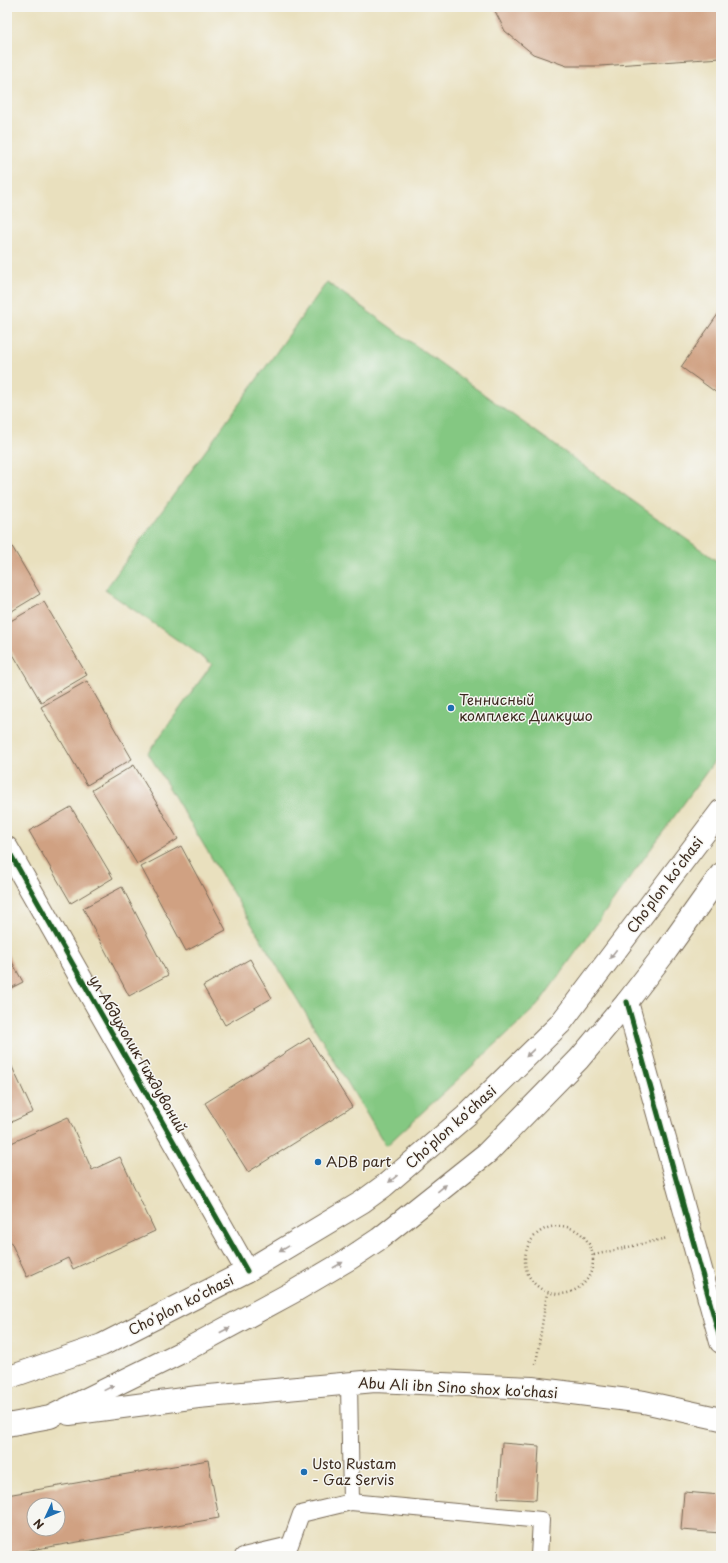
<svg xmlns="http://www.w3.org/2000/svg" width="728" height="1563" font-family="'Playpen Sans',sans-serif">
  <rect width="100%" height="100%" fill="#f6f6f2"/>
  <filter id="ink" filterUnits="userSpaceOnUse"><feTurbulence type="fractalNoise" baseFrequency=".025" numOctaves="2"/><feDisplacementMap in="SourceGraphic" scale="8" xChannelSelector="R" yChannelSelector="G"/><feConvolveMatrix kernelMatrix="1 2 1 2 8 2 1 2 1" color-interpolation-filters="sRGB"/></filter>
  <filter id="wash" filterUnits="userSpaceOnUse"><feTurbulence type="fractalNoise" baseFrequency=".012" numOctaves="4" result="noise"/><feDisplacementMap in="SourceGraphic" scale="16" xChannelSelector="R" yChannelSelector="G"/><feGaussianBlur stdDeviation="0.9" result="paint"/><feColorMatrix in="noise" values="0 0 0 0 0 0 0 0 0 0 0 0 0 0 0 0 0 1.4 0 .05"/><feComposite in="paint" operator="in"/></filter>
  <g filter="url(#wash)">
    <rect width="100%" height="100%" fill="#e9e0be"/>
    <!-- green -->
    <polygon fill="#84c882" stroke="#607950" points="327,282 721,564 721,752 537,1006 386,1146 148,753 212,664 105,590"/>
    <g id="blocks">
      <!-- building -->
      <g fill="#d0a182" fill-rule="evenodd">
        <polygon points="493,7 721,7 721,58 600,66 567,66 533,54 505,31"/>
        <polygon points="721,310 721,396 681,367"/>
        <polygon points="7,538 40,594 7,614"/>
        <polygon points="44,602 87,675 41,702 7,644 7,623"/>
        <polygon points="87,681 132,759 87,785 41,707"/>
        <polygon points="134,765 178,839 137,864 92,790"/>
        <polygon points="71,807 113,878 71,903 29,831"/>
        <polygon points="181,846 226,930 186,951 141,867"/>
        <polygon points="122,887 168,975 129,996 83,908"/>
        <polygon points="7,953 23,982 7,990"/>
        <polygon points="250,959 272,998 225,1025 203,986"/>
        <polygon points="309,1038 352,1107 248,1172 205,1103"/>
        <polygon points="7,1056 33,1112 7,1124"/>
        <polygon points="68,1117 92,1170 120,1157 155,1231 73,1269 68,1258 27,1277 7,1234 7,1145"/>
        <polygon points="502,1443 539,1446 536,1500 498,1498"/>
        <path d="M208,1460L219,1518L7,1554V1495ZM34,1505H58V1529H34Z"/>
        <polygon points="684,1492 721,1495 721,1533 681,1530"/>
      </g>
    </g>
  </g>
  <g filter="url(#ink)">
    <use href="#blocks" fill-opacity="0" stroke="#786a56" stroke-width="1"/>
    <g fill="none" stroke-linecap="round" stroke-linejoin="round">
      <defs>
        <g id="lane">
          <polyline points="351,1502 541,1520 539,1556"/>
          <polyline points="243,1556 290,1545 301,1514 351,1502 349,1383"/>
        </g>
        <g id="street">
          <polyline points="7,848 247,1271"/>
          <polyline points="627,1002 721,1342"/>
        </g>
        <g id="secondary">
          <polyline points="7,1378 102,1345 247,1271 362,1202 384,1186 467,1115 560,1024 721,811"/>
          <polyline points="69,1414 198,1397 375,1381 532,1388 644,1402 721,1419"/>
          <polyline points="7,1425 50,1417 182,1352 293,1292 349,1259 379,1239 487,1153 579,1059 627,1002 667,950 721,874"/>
        </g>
      </defs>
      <!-- lane casing -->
      <use href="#lane" stroke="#786a56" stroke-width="18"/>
      <!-- street casing -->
      <use href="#street" stroke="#786a56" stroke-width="24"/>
      <!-- secondary casing -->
      <use href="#secondary" stroke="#786a56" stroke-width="24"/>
      <!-- path -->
      <g stroke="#786a56" stroke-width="2.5" stroke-dasharray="1 3" stroke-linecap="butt">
        <circle cx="559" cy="1260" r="34"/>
        <polyline points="594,1255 667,1238"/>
        <polyline points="536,1364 547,1293"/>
      </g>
      <!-- lane -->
      <use href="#lane" stroke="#fff" stroke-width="16"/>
      <!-- street -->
      <use href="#street" stroke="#fff" stroke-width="22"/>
      <!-- secondary -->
      <use href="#secondary" stroke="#fff" stroke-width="22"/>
      <defs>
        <g id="cycleway">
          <polyline points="7,848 247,1271"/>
          <polyline points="627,1002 721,1342"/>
        </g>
      </defs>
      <!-- cycleway casing -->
      <use href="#cycleway" stroke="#f6f6f2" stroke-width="8"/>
      <!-- cycleway -->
      <use href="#cycleway" stroke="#1b5e20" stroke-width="5"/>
    </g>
    <!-- one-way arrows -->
    <defs><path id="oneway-solid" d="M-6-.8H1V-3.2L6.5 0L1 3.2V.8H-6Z"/></defs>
    <g fill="#a79f9a">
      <use href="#oneway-solid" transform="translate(613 954) rotate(127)"/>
      <use href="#oneway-solid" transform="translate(530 1053) rotate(136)"/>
      <use href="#oneway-solid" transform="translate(393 1179) rotate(141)"/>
      <use href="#oneway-solid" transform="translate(442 1188) rotate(-39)"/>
      <use href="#oneway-solid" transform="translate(284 1249) rotate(149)"/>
      <use href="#oneway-solid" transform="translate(338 1265) rotate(-30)"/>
      <use href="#oneway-solid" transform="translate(225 1330) rotate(-28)"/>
      <use href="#oneway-solid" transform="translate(109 1388) rotate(-26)"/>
    </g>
  </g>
  <!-- markers -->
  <g fill="#1f6fb2" stroke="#f6f6f2" stroke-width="1.5">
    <circle cx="451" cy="708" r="4"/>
    <circle cx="318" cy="1162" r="4"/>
    <circle cx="304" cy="1472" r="4"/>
  </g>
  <g text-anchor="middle" stroke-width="3" stroke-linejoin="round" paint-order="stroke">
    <!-- poi labels -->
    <g font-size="14" fill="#3b2a1e" stroke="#f6f6f2" text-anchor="start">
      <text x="459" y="705">Теннисный<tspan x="459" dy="16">комплекс Дилкушо</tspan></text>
      <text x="326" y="1167">ADB part</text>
      <text x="312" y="1469">Usto Rustam<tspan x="312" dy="16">- Gaz Servis</tspan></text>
    </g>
    <!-- street labels -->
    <g font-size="14" fill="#3b2a1e" stroke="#f6f6f2">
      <text transform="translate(665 885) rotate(-53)" y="5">Choʻplon koʻchasi</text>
      <text transform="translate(138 1054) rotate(60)" y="5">ул Абдухолик Гиждувоний</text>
      <text transform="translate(451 1127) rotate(-42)" y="5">Choʻplon koʻchasi</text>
      <text transform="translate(181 1305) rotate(-27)" y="5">Choʻplon koʻchasi</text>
      <text transform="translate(458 1388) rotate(3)" y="5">Abu Ali ibn Sino shox ko'chasi</text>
    </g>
  </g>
  <!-- margin -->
  <rect width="728" height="1563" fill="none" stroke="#f6f6f2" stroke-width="24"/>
  <!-- north arrow -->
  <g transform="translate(46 1517) rotate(226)"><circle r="19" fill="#f6f6f2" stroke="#aba49d"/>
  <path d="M0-3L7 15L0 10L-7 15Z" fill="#1f6fb2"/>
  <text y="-6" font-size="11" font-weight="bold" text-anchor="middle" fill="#3b2a1e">N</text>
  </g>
</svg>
